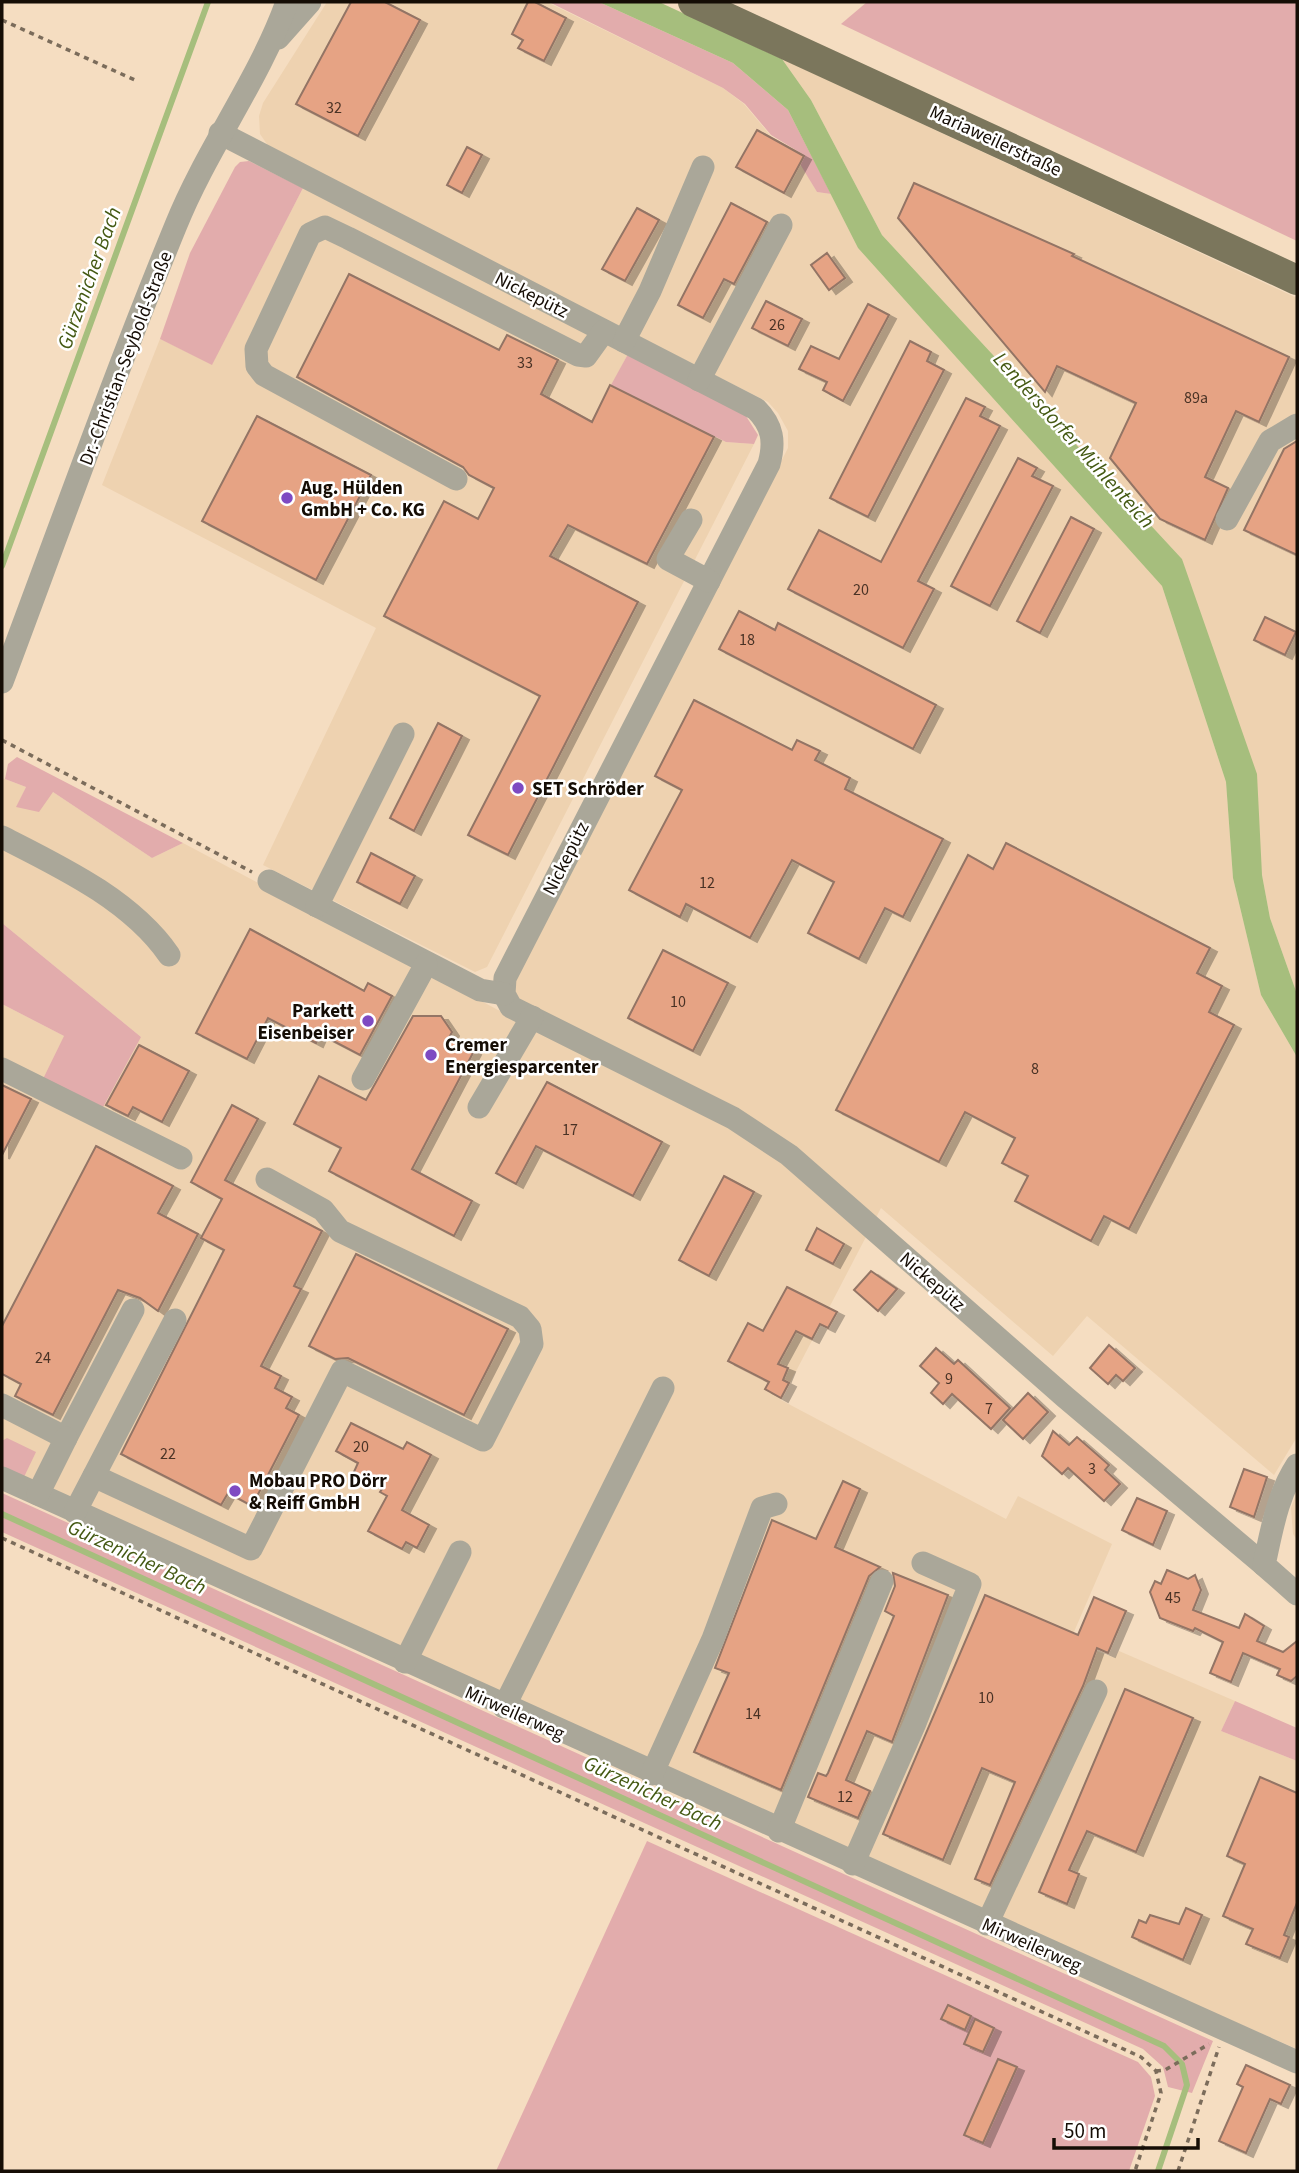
<svg xmlns="http://www.w3.org/2000/svg" width="1299" height="2173" font-family="'Source Sans 3',sans-serif">
  <defs>
    <filter id="shadow"><feDropShadow dx="7" dy="4" stdDeviation="0" flood-color="#0004"/></filter>
  </defs>
  <rect width="100%" height="100%" fill="#f5ddc1"/>
  <!-- built -->
  <g fill="#eed2b0">
    <polygon points="327,2 547,2 723,88 744,104 771,136 805,155 801,164 817,192 831,194 858,248 1162,586 1226,782 1233,878 1261,995 1297,1057 1297,1437 1274,1475 1087,1316 1053,1356 881,1208 781,1400 1006,1519 1018,1496 1112,1544 1070,1641 1115,1658 1119,1651 1235,1701 1221,1731 1297,1761 1297,2049 866,1861 2,1468 2,1004 64,1036 141,1037 2,923 2,778 26,787 17,806 53,792 152,858 183,843 500,1011 788,448 788,431 778,413 768,402 271,150 260,134 259,116 263,103"/>
    <polygon points="782,59 1297,298 1297,994 1270,918 1262,875 1182,559 882,235 811,100"/>
    <polygon points="303,188 628,354 612,385 726,442 754,444 487,967 475,972 263,865 376,628 102,485 160,339 212,364"/>
    <polygon points="1297,1492 1297,1540 1293,1534 1291,1508"/>
  </g>
  <!-- green -->
  <g fill="#e2acac">
    <polygon points="549,2 599,2 733,63 788,110 831,194 817,192 800,164 804,155 771,135 745,104 723,88"/>
    <polygon points="867,2 1297,2 1297,241 841,24"/>
    <polygon points="249,161 303,188 212,365 160,339 190,253 235,167 240,162"/>
    <polygon points="628,354 746,416 758,435 754,444 726,442 611,385"/>
    <polygon points="17,757 183,843 152,858 53,792 39,812 16,807 26,787 5,779 8,764"/>
    <polygon points="2,923 141,1037 102,1109 43,1079 64,1036 2,1004"/>
    <polygon points="7,1438 36,1452 24,1477 2,1467 2,1441"/>
    <polygon points="2,1493 1213,2041 1192,2093 1168,2087 1163,2067 1143,2049 2,1532"/>
    <polygon points="1235,1701 1297,1728 1297,1761 1221,1731"/>
    <polygon points="647,1841 1138,2062 1151,2077 1155,2096 1129,2171 496,2171"/>
  </g>
  <!-- water -->
  <polygon fill="#a6be7d" points="599,2 659,2 782,59 811,100 882,235 1182,559 1257,774 1262,875 1270,918 1297,994 1297,1057 1261,995 1233,878 1226,782 1162,586 858,248 788,110 733,63"/>
  <g fill="none" stroke-linecap="round" stroke-linejoin="round">
    <!-- stream -->
    <g stroke="#a6be7d" stroke-width="6">
      <polyline points="2,566 208,2"/>
      <polyline points="2,1514 1164,2046 1182,2064 1187,2085 1158,2171"/>
    </g>
  </g>
  <!-- building -->
  <g fill="#e6a384" stroke="#937465" stroke-width="2" filter="url(#shadow)">
    <polygon points="351,2 385,2 420,20 358,136 296,104"/>
    <polygon points="528,2 535,2 566,18 544,61 518,48 523,40 512,34"/>
    <polygon points="757,130 804,156 784,193 736,167"/>
    <polygon points="467,147 482,155 462,193 447,185"/>
    <polygon points="914,183 1074,254 1072,256 1289,357 1259,422 1236,411 1205,477 1228,488 1205,540 1160,519 1110,458 1136,403 1057,366 1045,392 898,218"/>
    <polygon points="731,203 767,222 734,284 724,279 703,318 678,305"/>
    <polygon points="637,208 659,220 625,281 602,269"/>
    <polygon points="827,253 845,278 829,290 811,265"/>
    <polygon points="349,274 499,350 507,335 558,360 541,394 592,422 610,385 714,437 647,564 568,525 550,556 638,602 508,855 468,835 540,696 384,616 444,501 478,519 494,488 469,475 463,467 297,377"/>
    <polygon points="766,301 802,319 788,346 752,328"/>
    <polygon points="868,304 889,315 843,401 823,390 827,382 799,369 811,346 839,359"/>
    <polygon points="910,341 931,352 927,361 944,370 868,517 830,498"/>
    <polygon points="966,398 985,407 980,416 1000,426 918,581 934,589 903,648 788,589 819,530 881,562"/>
    <polygon points="257,416 371,475 316,580 202,521"/>
    <polygon points="1297,441 1297,555 1244,530 1284,449"/>
    <polygon points="1018,458 1037,468 1032,476 1053,486 990,606 951,586"/>
    <polygon points="1071,517 1094,529 1040,633 1017,621"/>
    <polygon points="739,611 775,630 778,623 936,705 913,749 719,649"/>
    <polygon points="1265,617 1296,632 1285,655 1254,640"/>
    <polygon points="694,700 792,750 797,740 820,751 815,760 850,778 845,789 943,839 903,917 885,908 859,959 808,933 834,882 792,860 750,938 686,904 680,917 629,890 682,790 655,776"/>
    <polygon points="438,723 462,736 414,831 390,818"/>
    <polygon points="1006,843 1210,948 1197,973 1222,986 1209,1012 1234,1025 1129,1229 1104,1216 1091,1241 1015,1201 1028,1176 1002,1163 1015,1138 965,1112 939,1162 836,1110 968,855 993,869"/>
    <polygon points="371,853 415,876 400,904 357,882"/>
    <polygon points="250,929 364,991 368,983 392,996 360,1055 320,1034 316,1043 268,1018 247,1059 196,1033"/>
    <polygon points="663,950 728,983 693,1051 628,1018"/>
    <polygon points="413,1016 441,1016 452,1032 449,1038 474,1051 412,1169 472,1201 454,1236 329,1171 341,1148 294,1124 319,1076 366,1100"/>
    <polygon points="139,1045 189,1071 162,1122 133,1107 128,1116 106,1105"/>
    <polygon points="547,1082 662,1142 633,1196 536,1146 516,1184 496,1173"/>
    <polygon points="2,1085 31,1099 2,1155"/>
    <polygon points="232,1105 258,1119 225,1180 322,1231 294,1286 301,1289 261,1366 281,1376 275,1388 292,1397 286,1408 299,1415 252,1506 228,1493 221,1505 121,1454 224,1250 201,1238 222,1199 191,1182"/>
    <polygon points="96,1146 173,1186 158,1213 198,1234 158,1311 140,1298 118,1290 53,1415 15,1396 21,1384 2,1374 2,1326"/>
    <polygon points="724,1176 754,1192 709,1276 679,1260"/>
    <polygon points="817,1228 844,1244 833,1264 806,1250"/>
    <polygon points="356,1254 508,1329 464,1415 348,1358 335,1359 309,1346"/>
    <polygon points="871,1271 897,1289 878,1311 854,1290"/>
    <polygon points="787,1287 837,1312 828,1328 820,1324 812,1339 796,1331 778,1364 788,1368 783,1380 789,1383 781,1398 765,1389 769,1382 728,1361 748,1323 763,1331"/>
    <polygon points="1109,1345 1135,1368 1123,1381 1116,1375 1108,1384 1090,1368"/>
    <polygon points="936,1348 954,1364 958,1360 1010,1408 991,1429 952,1394 943,1404 931,1393 939,1383 920,1366"/>
    <polygon points="1028,1393 1048,1412 1023,1439 1003,1420"/>
    <polygon points="351,1423 403,1449 407,1442 431,1455 402,1510 429,1525 417,1548 406,1542 402,1549 368,1531 387,1496 380,1492 382,1489 353,1474 358,1463 336,1451"/>
    <polygon points="1053,1431 1069,1445 1077,1437 1109,1465 1105,1470 1120,1484 1104,1501 1068,1468 1062,1474 1042,1456"/>
    <polygon points="1244,1469 1267,1477 1254,1517 1230,1507"/>
    <polygon points="843,1481 860,1489 835,1547 880,1567 869,1576 781,1790 694,1752 729,1673 715,1668 772,1520 816,1539"/>
    <polygon points="1137,1498 1167,1511 1153,1545 1122,1530"/>
    <polygon points="1167,1570 1188,1579 1195,1575 1201,1590 1193,1610 1239,1628 1245,1614 1264,1626 1257,1641 1283,1652 1297,1641 1297,1676 1291,1681 1277,1675 1280,1669 1243,1653 1231,1682 1210,1673 1223,1642 1195,1628 1193,1631 1160,1618 1150,1592 1155,1581 1161,1584"/>
    <polygon points="893,1573 948,1595 892,1742 867,1731 846,1780 870,1791 858,1818 808,1797 818,1773 826,1776 828,1773 894,1616 885,1611 895,1586"/>
    <polygon points="985,1595 1078,1635 1094,1597 1126,1611 1108,1653 1097,1648 1083,1686 990,1885 975,1879 1015,1782 982,1768 943,1860 883,1834"/>
    <polygon points="1125,1689 1193,1718 1136,1852 1087,1831 1069,1870 1079,1874 1067,1904 1039,1892"/>
    <polygon points="1260,1777 1297,1793 1297,1903 1284,1935 1289,1937 1280,1958 1246,1944 1253,1929 1223,1916 1245,1864 1227,1856"/>
    <polygon points="1186,1908 1202,1915 1183,1960 1132,1937 1139,1920 1146,1923 1150,1915 1179,1924"/>
    <polygon points="948,2005 971,2016 965,2030 941,2019"/>
    <polygon points="975,2019 994,2028 983,2052 964,2044"/>
    <polygon points="998,2059 1017,2067 983,2143 964,2135"/>
    <polygon points="1246,2065 1290,2085 1281,2104 1270,2099 1246,2153 1219,2141 1243,2087 1237,2084"/>
  </g>
  <g fill="none" stroke-linecap="round" stroke-linejoin="round">
    <!-- path -->
    <g stroke="#7b6c5b" stroke-width="3.5" stroke-dasharray="5 5" stroke-linecap="butt">
      <polyline points="2,20 137,81"/>
      <polyline points="2,740 252,872"/>
      <polyline points="2,1538 1141,2057 1156,2071 1161,2093 1135,2171"/>
      <polyline points="1156,2071 1165,2070 1209,2044"/>
      <polyline points="1178,2171 1219,2047"/>
    </g>
    <!-- minor -->
    <g stroke="#aaa799" stroke-width="23">
      <polyline points="278,38 310,2"/>
      <path d="M220,133L756,409C773,426 775,442 769,464L505,978L504,994L511,1007L733,1118L789,1155L1065,1397L1264,1565"/>
      <polyline points="624,341 650,291 703,167"/>
      <polyline points="699,380 781,225"/>
      <polyline points="456,479 264,375 257,366 256,349 310,234 325,227 348,238 578,355 586,356 604,331"/>
      <polyline points="1227,519 1270,441 1297,425"/>
      <polyline points="691,520 668,559 709,581"/>
      <path d="M2,682C59,530 114,376 176,225C207,148 259,80 287,2"/>
      <path d="M2,837C61,867 131,900 169,955"/>
      <polyline points="269,881 480,990 504,994"/>
      <polyline points="317,906 403,734"/>
      <polyline points="2,1069 181,1158"/>
      <polyline points="363,1079 426,964"/>
      <polyline points="479,1107 532,1017"/>
      <polyline points="2,1405 66,1438 133,1310"/>
      <path d="M1297,1465C1277,1496 1272,1529 1264,1565L1297,1594"/>
      <polyline points="94,1476 251,1549 342,1371 483,1440 532,1344 530,1329 520,1317 340,1231 323,1210 267,1179"/>
      <polyline points="2,1478 1297,2062"/>
      <polyline points="38,1494 66,1438"/>
      <polyline points="75,1512 175,1320"/>
      <polyline points="405,1662 460,1552"/>
      <polyline points="504,1707 663,1388"/>
      <polyline points="652,1774 713,1639 762,1508 776,1504"/>
      <polyline points="779,1831 882,1581"/>
      <polyline points="853,1864 915,1723 970,1584 923,1563"/>
      <polyline points="987,1924 1096,1691"/>
    </g>
    <!-- major -->
    <polyline stroke="#7b765c" stroke-width="30" points="693,2 1297,280"/>
  </g>
  <!-- markers -->
  <g fill="#7e4ac2" stroke="#fff" stroke-width="2.5">
    <circle cx="287" cy="498" r="7"/>
    <circle cx="518" cy="788" r="7"/>
    <circle cx="368" cy="1021" r="7"/>
    <circle cx="431" cy="1055" r="7"/>
    <circle cx="235" cy="1491" r="7"/>
  </g>
  <g text-anchor="middle" stroke-width="5" stroke-linejoin="round" paint-order="stroke">
    <!-- number labels -->
    <g font-size="16" fill="#493225">
      <text x="334" y="113">32</text>
      <text x="777" y="330">26</text>
      <text x="525" y="368">33</text>
      <text x="1196" y="403">89a</text>
      <text x="861" y="595">20</text>
      <text x="747" y="645">18</text>
      <text x="707" y="888">12</text>
      <text x="678" y="1007">10</text>
      <text x="1035" y="1074">8</text>
      <text x="570" y="1135">17</text>
      <text x="43" y="1363">24</text>
      <text x="949" y="1384">9</text>
      <text x="989" y="1414">7</text>
      <text x="361" y="1452">20</text>
      <text x="168" y="1459">22</text>
      <text x="1092" y="1474">3</text>
      <text x="1173" y="1603">45</text>
      <text x="986" y="1703">10</text>
      <text x="753" y="1719">14</text>
      <text x="845" y="1802">12</text>
    </g>
    <!-- street labels -->
    <g font-size="19" fill="#150d05" stroke="#fff">
      <text transform="translate(996 140) rotate(25)" y="7">Mariaweilerstraße</text>
      <text transform="translate(532 294) rotate(27)" y="7">Nickepütz</text>
      <text transform="translate(125 358) rotate(-69)" y="7">Dr.-Christian-Seybold-Straße</text>
      <text transform="translate(565 858) rotate(-63)" y="7">Nickepütz</text>
      <text transform="translate(933 1281) rotate(41)" y="7">Nickepütz</text>
      <text transform="translate(515 1712) rotate(24)" y="7">Mirweilerweg</text>
      <text transform="translate(1032 1944) rotate(24)" y="7">Mirweilerweg</text>
    </g>
    <!-- poi labels -->
    <g font-size="19" font-weight="bold" fill="#150d05" stroke="#fff" text-anchor="start">
      <text x="301" y="494">Aug. Hülden<tspan x="301" dy="22">GmbH + Co. KG</tspan></text>
      <text x="532" y="795">SET Schröder</text>
      <text x="354" y="1017" text-anchor="end">Parkett<tspan x="354" dy="22">Eisenbeiser</tspan></text>
      <text x="445" y="1051">Cremer<tspan x="445" dy="22">Energiesparcenter</tspan></text>
      <text x="249" y="1487">Mobau PRO Dörr<tspan x="249" dy="22">&amp; Reiff GmbH</tspan></text>
    </g>
    <!-- water labels -->
    <g font-size="21" font-style="italic" fill="#445913" stroke="#fff">
      <text transform="translate(89 278) rotate(-70)" y="7">Gürzenicher Bach</text>
      <text transform="translate(1074 440) rotate(48)" y="7">Lendersdorfer Mühlenteich</text>
      <text transform="translate(137 1557) rotate(25)" y="7">Gürzenicher Bach</text>
      <text transform="translate(653 1793) rotate(25)" y="7">Gürzenicher Bach</text>
    </g>
  </g>
  <!-- border -->
  <rect width="1299" height="2173" fill="none" stroke="#150d05" stroke-width="7"/>
  <!-- scale -->
  <path d="M1054 2138v10h144v-10" fill="none" stroke="#150d05" stroke-width="3.5"/>
  <text x="1064" y="2138" font-size="21" fill="#150d05" stroke="#ffffff" stroke-width="5" paint-order="stroke">50 m</text>
</svg>
